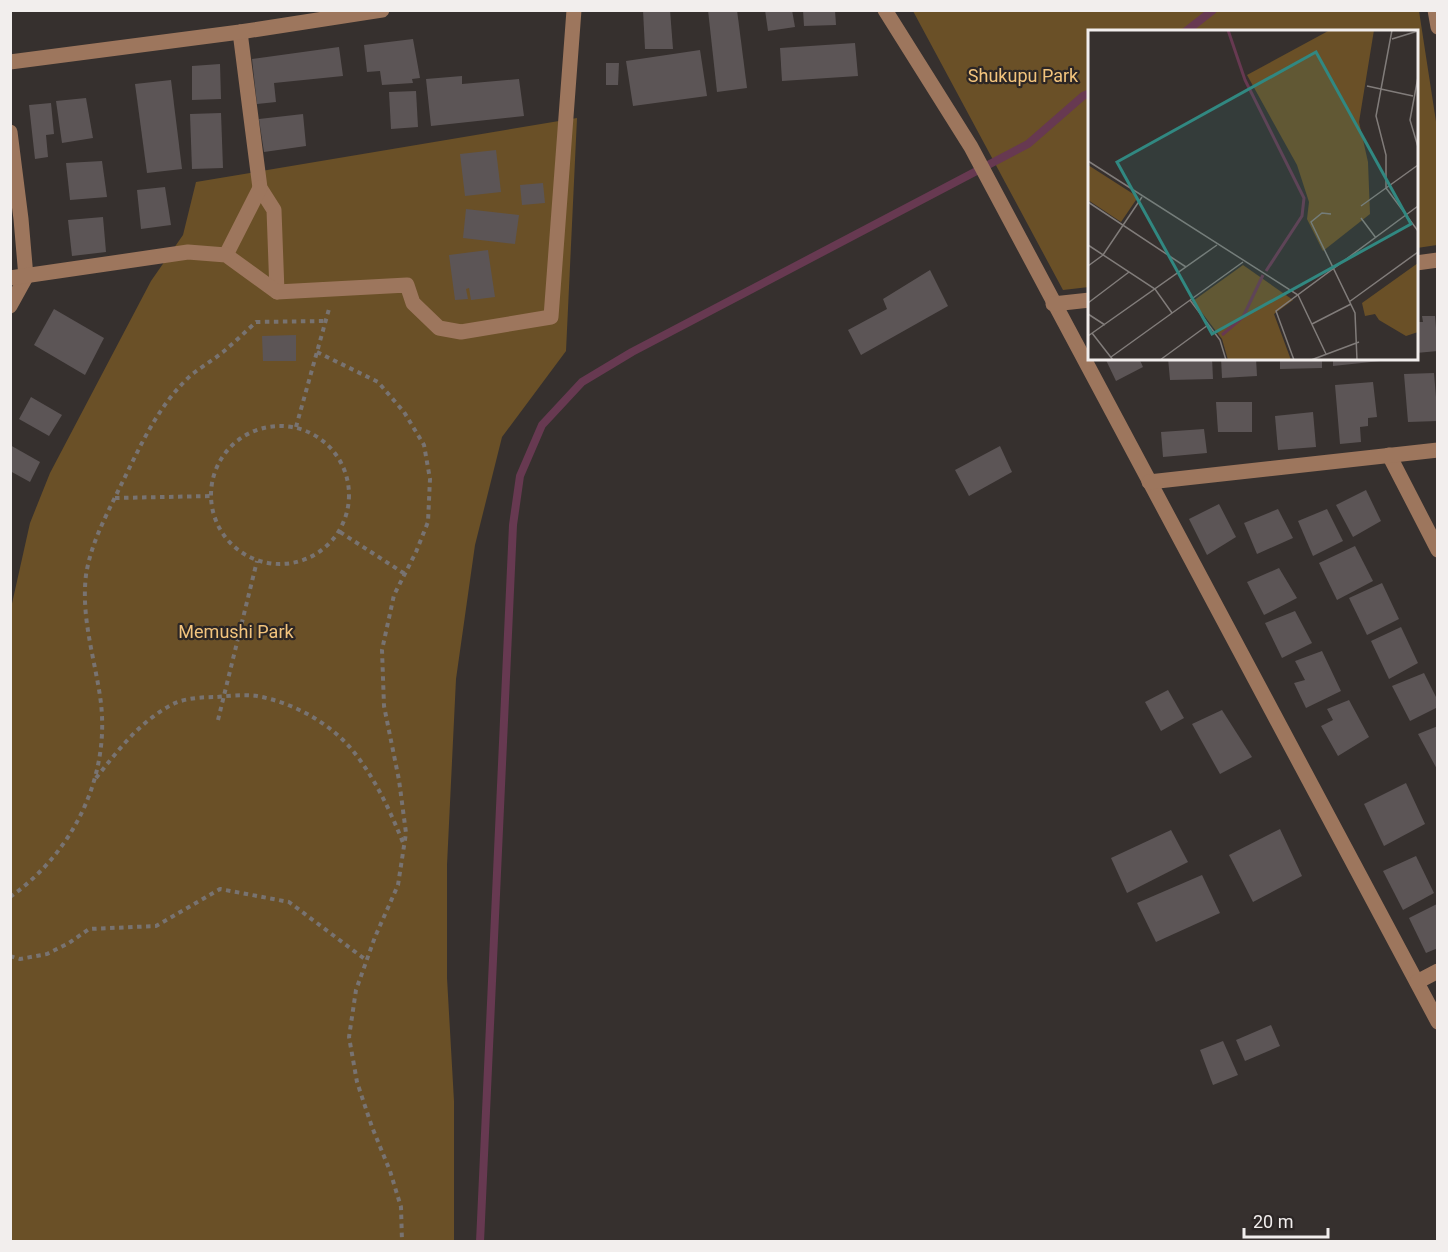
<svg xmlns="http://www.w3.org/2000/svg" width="1448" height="1252" font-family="Roboto,sans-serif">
  <rect width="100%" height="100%" fill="#36302e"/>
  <!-- green -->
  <g fill="#6a5027">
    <polygon points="913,11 1419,11 1437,128 1437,245 1417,248 1416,32 1090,32 1089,287 1063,290"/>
    <polygon points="577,118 566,351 502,437 475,545 456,679 447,865 447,978 454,1101 454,1241 11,1242 11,608 30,523 50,473 151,281 183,235 196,182"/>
  </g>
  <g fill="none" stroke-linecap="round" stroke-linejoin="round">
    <!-- stream -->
    <g stroke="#673951" stroke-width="8">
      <polyline points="1185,32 1213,10"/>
      <polyline points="480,1242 513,525 520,476 542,425 582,382 632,352 1028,144 1083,96 1090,93"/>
    </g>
  </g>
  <!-- building -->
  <g fill="#5c5556">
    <polygon points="643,10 670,10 673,49 645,49"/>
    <polygon points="708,10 737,10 747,88 717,92"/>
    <polygon points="765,10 792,10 795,27 768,31"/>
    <polygon points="803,10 835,10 836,25 804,26"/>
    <polygon points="413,39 420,78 412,79 413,83 382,85 380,71 367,72 364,45"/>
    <polygon points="855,43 858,76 782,81 780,48"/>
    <polygon points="339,47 343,76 274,83 276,102 257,104 252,59"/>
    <polygon points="700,50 707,96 633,106 626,61"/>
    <polygon points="606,63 619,63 618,85 606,85"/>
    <polygon points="220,64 221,99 192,100 192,66"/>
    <polygon points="462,76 462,84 519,79 524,116 431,126 426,79"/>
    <polygon points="171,80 182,169 147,173 135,84"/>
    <polygon points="416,91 418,127 391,129 389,92"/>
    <polygon points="86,98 93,138 62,143 56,101"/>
    <polygon points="51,103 54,134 46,135 48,157 35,159 29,105"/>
    <polygon points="221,113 223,168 192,169 190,114"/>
    <polygon points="303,114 306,146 264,152 259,119"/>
    <polygon points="496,150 501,192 465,196 460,154"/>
    <polygon points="102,161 107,197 70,200 66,163"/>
    <polygon points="543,183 545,203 522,205 520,185"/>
    <polygon points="165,187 171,225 141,229 137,190"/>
    <polygon points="466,209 519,215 515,244 463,238"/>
    <polygon points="103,217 106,252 72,256 68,220"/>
    <polygon points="488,250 495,297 471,300 469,288 466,289 468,299 455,300 449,255"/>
    <polygon points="930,270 948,306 861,355 848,330 887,309 883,299"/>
    <polygon points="54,309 104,338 85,375 34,345"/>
    <polygon points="1422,316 1435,316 1438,351 1416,353 1416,322 1423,322"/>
    <polygon points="296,335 296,361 263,361 262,336"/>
    <polygon points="1105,358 1139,358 1143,367 1116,381"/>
    <polygon points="1168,358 1212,358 1213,379 1170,380"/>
    <polygon points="1221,358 1256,358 1257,376 1222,378"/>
    <polygon points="1280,358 1322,358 1322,368 1280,369"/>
    <polygon points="1333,358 1389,358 1390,360 1333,366"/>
    <polygon points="1434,373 1438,421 1408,422 1404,374"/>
    <polygon points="1373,382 1377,417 1368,418 1368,426 1360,427 1361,442 1340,444 1335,385"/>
    <polygon points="31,397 62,415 49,436 19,419"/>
    <polygon points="1216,402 1252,402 1252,432 1218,432"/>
    <polygon points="1313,412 1316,447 1278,450 1275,416"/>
    <polygon points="1204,429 1207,453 1163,457 1161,432"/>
    <polygon points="10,445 40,462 30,482 10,471"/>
    <polygon points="1000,446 1012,472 969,496 955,470"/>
    <polygon points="1366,490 1381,521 1353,537 1336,505"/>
    <polygon points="1219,504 1236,537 1207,555 1189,519"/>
    <polygon points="1278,509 1293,538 1257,554 1244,523"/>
    <polygon points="1327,509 1343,541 1313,556 1298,521"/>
    <polygon points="1355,546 1373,581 1337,600 1319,563"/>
    <polygon points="1279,568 1297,598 1264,615 1247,582"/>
    <polygon points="1382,583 1399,619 1367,635 1349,598"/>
    <polygon points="1295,611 1312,643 1282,658 1265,623"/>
    <polygon points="1401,627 1418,663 1389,679 1371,641"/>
    <polygon points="1322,651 1341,691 1306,708 1294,683 1305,680 1295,661"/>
    <polygon points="1424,673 1438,701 1438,707 1410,721 1392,686"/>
    <polygon points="1168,690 1184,718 1161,731 1145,702"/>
    <polygon points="1349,700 1369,737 1338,756 1321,726 1333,720 1327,709"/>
    <polygon points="1222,710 1252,757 1220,774 1192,724"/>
    <polygon points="1438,726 1438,771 1418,734"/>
    <polygon points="1406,783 1425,824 1384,846 1364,804"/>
    <polygon points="1280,829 1302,876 1253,902 1229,855"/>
    <polygon points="1171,830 1188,862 1127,893 1111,858"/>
    <polygon points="1416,856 1434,893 1403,910 1383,871"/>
    <polygon points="1202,875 1220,913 1156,942 1137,903"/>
    <polygon points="1437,904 1438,948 1426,953 1409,918"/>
    <polygon points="1271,1025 1280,1046 1245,1061 1236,1040"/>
    <polygon points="1223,1041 1238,1075 1213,1085 1200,1050"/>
  </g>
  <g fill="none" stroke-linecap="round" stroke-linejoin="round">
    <!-- path -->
    <g stroke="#787371" stroke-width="4" stroke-dasharray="4.5 4.5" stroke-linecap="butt">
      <polyline points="317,352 378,382 404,412 424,445 430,479 428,522 416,552 394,595 382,650 384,706 399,780 406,833 398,885 375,937 356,990 349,1037 357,1082 372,1127 390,1171 401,1207 402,1242"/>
      <circle cx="280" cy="495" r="69"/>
      <polyline points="296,427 329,309"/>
      <polyline points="115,498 212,496"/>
      <polyline points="340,532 405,574"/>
      <polyline points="218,720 257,561"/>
      <path d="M96,778C119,749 141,720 175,703C187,698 204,697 216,697C229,696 244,694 257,696C295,703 334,725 357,756C378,784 391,813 404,845"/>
      <path d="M10,897C74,852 112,774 100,696C94,656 81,617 86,575C91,543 106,516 120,487C139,449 156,409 187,379C197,369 211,362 223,352C234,343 245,332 256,322L326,321"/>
      <polyline points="10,956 20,959 47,954 69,943 89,929 156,926 220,889 289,902 366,960"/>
    </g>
    <!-- minor -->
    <g stroke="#9d765d" stroke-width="15">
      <polyline points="885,10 971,147 1438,1022"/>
      <polyline points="1435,10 1438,27"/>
      <polyline points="240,32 260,188 274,210 277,292"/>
      <polyline points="10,62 240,32 382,10"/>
      <polyline points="10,132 21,219 26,277 10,306"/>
      <polyline points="226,255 260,188"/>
      <polyline points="1416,263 1438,260"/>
      <polyline points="10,278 188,252 226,255 277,292 407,285 413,303 439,328 461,332 551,317 574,10"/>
      <polyline points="1053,304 1090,300"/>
      <polyline points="1389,455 1438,550"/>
      <polyline points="1149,482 1438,450"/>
      <polyline points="1417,982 1438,971"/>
    </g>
  </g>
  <g text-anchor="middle" stroke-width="4.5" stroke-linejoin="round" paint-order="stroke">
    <!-- park labels -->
    <g font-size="18" fill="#f3c47d" stroke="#2c2625">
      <text x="1023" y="82">Shukupu Park</text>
      <text x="236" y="638">Memushi Park</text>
    </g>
  </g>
  <!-- overview -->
  <g transform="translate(1088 30)">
    <rect width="330" height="330" fill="#36302e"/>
    <path d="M242,0H286L271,92L280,132L282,184L235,221L219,189L221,172L209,135L159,45ZM0,135L50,167L33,192L0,170ZM330,233V302L318,306L291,290L287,284L277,286L274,273ZM155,235L205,270L186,284L203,330H140L134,309L105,271Z" fill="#6a5027"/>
    <path fill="none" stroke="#673951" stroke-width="3" d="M140,0L157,50L216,168L214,186L178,241M134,305L155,287L175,245"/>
    <path fill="none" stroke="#817c7a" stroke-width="1.5" d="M304,0L288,86L298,125V158L330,201M304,9L330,1M330,47L322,90L330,117M279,56L325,66M0,131L210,265L238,324M0,172L98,237M273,176L330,135M243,184L234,183L223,192L267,283L269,330M273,188L288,208M0,215L67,259L84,283M0,236L15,225L54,167M102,270L132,310L138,330M261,272L330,222M0,273L41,242M0,284L17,295M224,294L263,274M4,303L25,330M0,306L129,215M23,327L155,232M72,330L120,295M206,330L188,281L330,176M223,330L271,312"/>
    <path fill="#318881" fill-opacity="0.15" stroke="#318881" stroke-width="3" d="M228,22L323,194L124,304L29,132Z"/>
    <rect width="330" height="330" fill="none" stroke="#f2eeed" stroke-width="3"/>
  </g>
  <!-- border -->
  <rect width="1448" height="1252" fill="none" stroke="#f2eeed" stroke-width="24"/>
  <!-- scale -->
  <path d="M1244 1228v9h84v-9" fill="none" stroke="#f2eeed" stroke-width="3"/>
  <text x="1253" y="1228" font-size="18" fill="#f2eeed" stroke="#2c2625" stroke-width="4.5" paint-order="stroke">20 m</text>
</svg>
